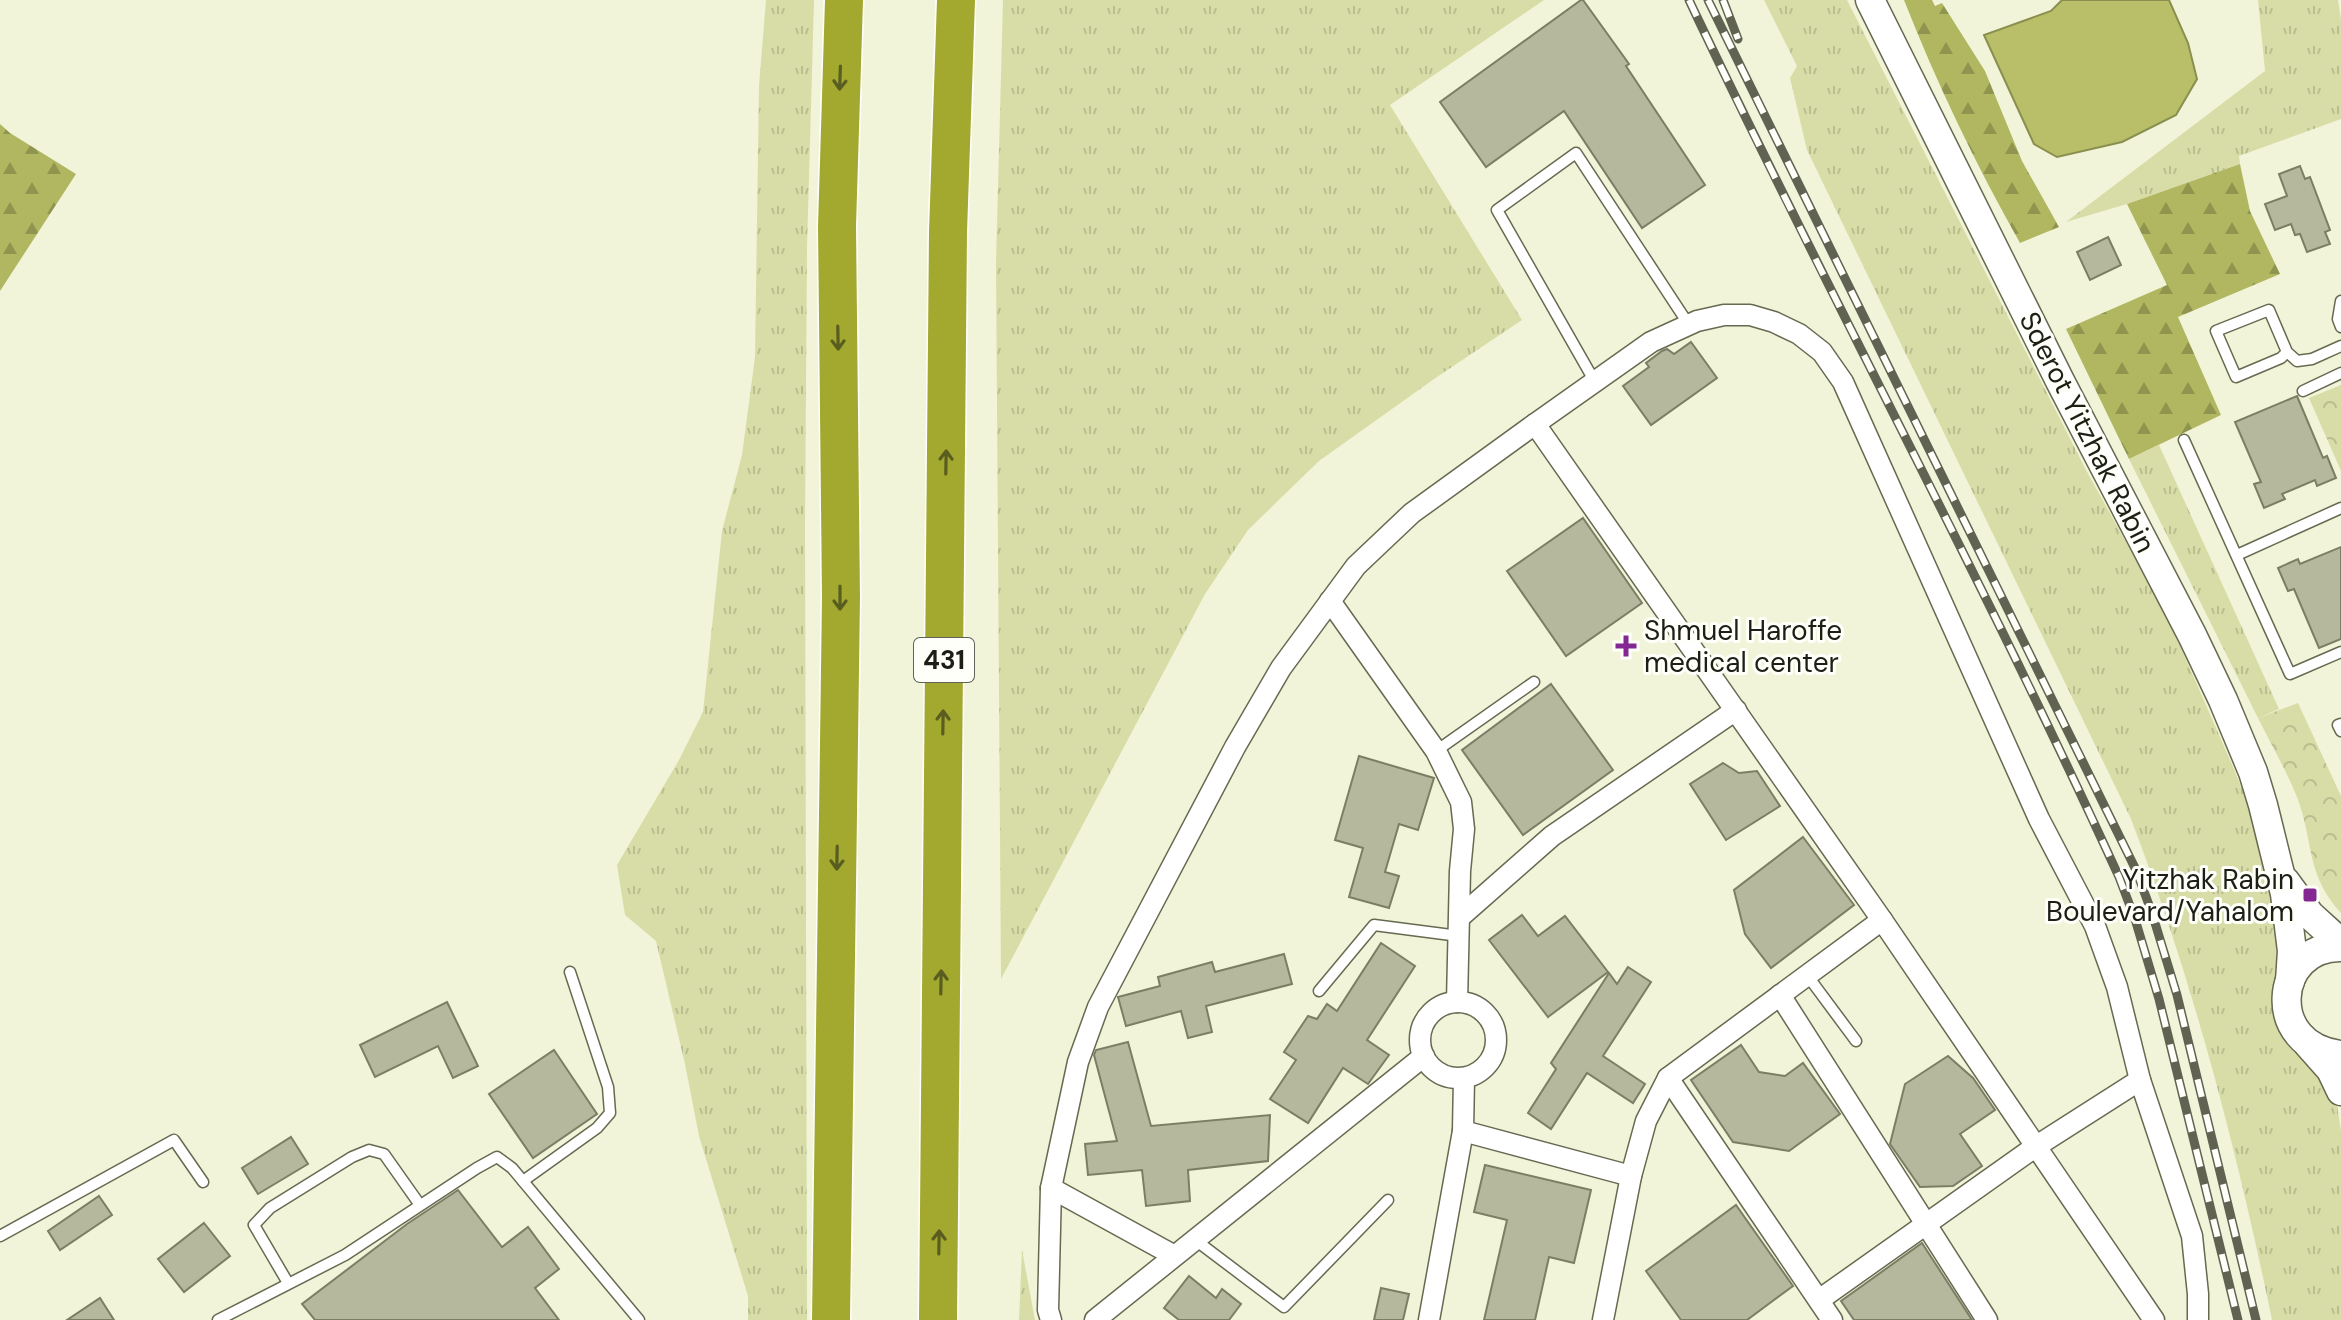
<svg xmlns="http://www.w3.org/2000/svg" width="2341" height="1320" font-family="'DM Sans',sans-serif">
  <defs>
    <pattern id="grass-tufts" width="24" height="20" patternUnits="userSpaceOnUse" patternTransform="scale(2)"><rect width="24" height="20" fill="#d8dda7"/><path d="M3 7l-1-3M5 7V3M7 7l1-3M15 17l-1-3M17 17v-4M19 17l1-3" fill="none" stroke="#b9bd8f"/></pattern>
    <pattern id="forest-firs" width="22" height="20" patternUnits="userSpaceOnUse" patternTransform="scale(2)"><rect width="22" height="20" fill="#b1b760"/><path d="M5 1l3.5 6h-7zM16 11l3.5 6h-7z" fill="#8f944e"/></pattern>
    <pattern id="park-crowns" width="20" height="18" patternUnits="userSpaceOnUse" patternTransform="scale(2)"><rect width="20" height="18" fill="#d8dda7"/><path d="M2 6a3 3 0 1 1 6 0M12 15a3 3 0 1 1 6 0" fill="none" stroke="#b9bd8f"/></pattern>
  </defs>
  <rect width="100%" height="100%" fill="#f1f4d8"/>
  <!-- grass -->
  <g fill="url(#grass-tufts)">
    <polygon points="766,0 814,0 807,248 805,523 807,1320 748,1320 748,1296 699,1136 685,1064 656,941 625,915 617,865 679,760 703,712 722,531 742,455 755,357 759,86"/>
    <polygon points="1003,0 1544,0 1390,105 1522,320 1434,379 1319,461 1248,530 1205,594 1001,979 996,263"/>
    <path d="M1764,0H1847L2086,470L2167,616L2234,769L2269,858L2283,921L2280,976L2337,1105L2341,1131V1320H2272C2237,1150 2193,981 2131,819L1807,150L1790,78L1797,66Z"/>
    <polygon points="2258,0 2338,0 2341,20 2341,119 2239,156 2240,164 2127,204 2066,222 2265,71"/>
    <polygon points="2159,445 2279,709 2258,718 2129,459"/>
    <polygon points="1022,1250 1035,1320 1019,1320"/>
  </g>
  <!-- forest -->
  <g fill="url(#forest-firs)">
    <path d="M1904,0H1932L1935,6L1942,3L1985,71L2022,161L2059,227L2020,243C1976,165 1937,84 1904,0Z"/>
    <polygon points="0,124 10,133 76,174 0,291"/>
    <polygon points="2240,164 2250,211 2280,274 2178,317 2221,415 2129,459 2066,329 2167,285 2127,204"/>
  </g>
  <!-- park -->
  <g fill="url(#park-crowns)">
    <polygon points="2341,385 2341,471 2309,398"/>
    <path d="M2298,703L2341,796V913C2305,874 2314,841 2297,797C2286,770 2271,744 2258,718Z"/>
  </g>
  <!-- water -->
  <polygon fill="#b9bf68" stroke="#8a8f4f" stroke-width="2" points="2062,0 2169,0 2188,43 2197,79 2176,115 2122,142 2057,157 2034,144 1984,35 2051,11"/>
  <!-- building -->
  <g fill="#b5b89d" stroke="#7b7e64" stroke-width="2">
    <polygon points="1581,0 1583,0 1629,64 1626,66 1705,185 1642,228 1564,111 1486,167 1440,102"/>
    <polygon points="2300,166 2305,179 2310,177 2330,230 2325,232 2330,244 2307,252 2300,234 2295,235 2291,224 2275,230 2265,204 2287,196 2279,174"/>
    <polygon points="2108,237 2121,265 2090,280 2077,252"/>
    <polygon points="1691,342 1717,378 1651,425 1623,386 1649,367 1646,363 1662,351 1667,349 1674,354"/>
    <polygon points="2297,396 2323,458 2327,456 2336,478 2317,486 2315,480 2282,494 2285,499 2264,508 2254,484 2261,482 2235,422"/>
    <polygon points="1583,518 1642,603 1566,656 1507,571"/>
    <polygon points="2341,547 2341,639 2319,648 2294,589 2288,591 2278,568 2298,559 2300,564"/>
    <polygon points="1551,684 1613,770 1523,835 1462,750"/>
    <polygon points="1359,756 1434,778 1418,830 1399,824 1385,872 1399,876 1389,908 1349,897 1363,848 1335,840"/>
    <polygon points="1723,763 1739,773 1757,771 1780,806 1726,840 1690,784"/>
    <polygon points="1803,837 1854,905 1771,968 1745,934 1734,890"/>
    <polygon points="1522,915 1538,936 1565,916 1608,972 1548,1017 1489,940"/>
    <polygon points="1381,943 1415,966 1367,1040 1389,1055 1368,1084 1343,1068 1308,1123 1270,1099 1296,1060 1284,1052 1308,1016 1317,1019 1327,1004 1337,1011"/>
    <polygon points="1284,954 1292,984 1206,1006 1212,1032 1188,1038 1181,1011 1126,1026 1118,997 1160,986 1158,977 1212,962 1215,972"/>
    <polygon points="1628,967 1651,982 1603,1056 1645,1084 1633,1103 1587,1073 1551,1129 1528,1113 1556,1069 1551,1063 1609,973 1617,984"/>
    <polygon points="447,1002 478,1066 453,1078 438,1046 375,1077 360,1045"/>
    <polygon points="1128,1042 1151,1126 1270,1115 1268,1161 1188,1170 1190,1201 1146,1206 1142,1170 1088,1175 1085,1144 1117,1141 1094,1055 1096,1050"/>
    <polygon points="1741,1045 1759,1072 1785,1076 1803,1063 1840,1114 1789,1151 1733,1142 1691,1080"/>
    <polygon points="554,1050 597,1114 533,1158 489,1094"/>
    <polygon points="1948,1056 1973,1078 1995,1110 1960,1134 1982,1166 1953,1186 1920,1187 1890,1144 1905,1084"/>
    <polygon points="291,1137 308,1164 258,1194 242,1168"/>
    <polygon points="1485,1165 1591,1190 1574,1263 1549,1257 1535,1320 1484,1320 1507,1220 1474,1212"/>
    <polygon points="458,1190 502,1247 528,1227 559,1269 535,1288 559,1320 315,1320 302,1304 407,1224"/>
    <polygon points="99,1196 112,1215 60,1250 48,1231"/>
    <polygon points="1736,1205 1793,1286 1747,1320 1681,1320 1646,1271"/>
    <polygon points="204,1223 230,1256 184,1292 158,1259"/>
    <polygon points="1922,1243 1972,1320 1854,1320 1841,1301"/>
    <polygon points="1189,1276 1216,1298 1222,1289 1241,1304 1229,1320 1179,1320 1164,1308"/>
    <polygon points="1381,1288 1409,1294 1403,1320 1374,1320"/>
    <polygon points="100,1298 114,1320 67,1320"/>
  </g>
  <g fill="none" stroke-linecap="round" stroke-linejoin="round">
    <defs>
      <g id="service">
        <polyline points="2341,301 2338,319 2341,327"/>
        <polyline points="2287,352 2281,358 2236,377 2216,331 2269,310 2287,352 2297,361 2312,359 2341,346"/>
        <polyline points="1595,382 1497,210 1576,153 1689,325"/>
        <polyline points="2303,391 2341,373"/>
        <polyline points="2184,440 2290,674 2341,652"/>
        <polyline points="2237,555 2341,508"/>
        <polyline points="2341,724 2338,725 2341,731"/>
        <polyline points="1436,751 1534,682"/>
        <polyline points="1807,975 1856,1041"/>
        <polyline points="1319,991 1374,925 1459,936"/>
        <polyline points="523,1181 597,1128 610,1113 608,1087 570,972"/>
        <polyline points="0,1236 174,1140 203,1182"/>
        <polyline points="1194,1239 1284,1307 1388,1200"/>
        <polyline points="288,1283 254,1225 270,1208 352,1157 369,1150 384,1154 420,1205"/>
        <polyline points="218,1320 345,1255 477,1168 497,1157 512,1168 639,1320"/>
      </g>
      <g id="minor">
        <polyline points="1535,424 1882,920 2154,1320"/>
        <polyline points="1330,601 1436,751 1461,802 1464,829 1460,871 1457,1002"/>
        <polyline points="1460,917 1552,836 1736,710"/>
        <polyline points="1780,995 1987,1320"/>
        <circle cx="1458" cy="1040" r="38"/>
        <polyline points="1668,1078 1832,1320"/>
        <polyline points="1463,1131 1631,1176"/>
        <polyline points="1051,1188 1173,1255"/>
        <polyline points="1819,1300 2035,1147 2140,1080"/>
        <polyline points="1051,1320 1048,1310 1051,1188 1078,1062 1098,1007 1235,747 1281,668 1356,566 1412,513 1535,424 1651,342 1697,321 1724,315 1750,315 1774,322 1799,334 1822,352 1843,382 2039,819 2095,926 2117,987 2140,1080 2192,1236 2198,1294 2198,1320"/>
        <polyline points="1095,1320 1424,1056"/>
        <polyline points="1429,1320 1463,1131 1464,1078"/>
        <polyline points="1603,1320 1631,1176 1646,1121 1668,1078 1882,920"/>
      </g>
      <g id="secondary">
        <polyline points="1870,0 2060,381 2192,635 2223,700 2253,772 2263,805 2285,894 2292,951 2290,981"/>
        <polyline points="2285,881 2310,915 2341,943"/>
        <path d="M2341,947C2273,946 2264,1047 2341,1055"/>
        <polyline points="2308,1044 2331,1070 2341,1091"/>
      </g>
      <g id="motorway">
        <polyline points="831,1320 841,597 837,226 844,0"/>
        <polyline points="938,1320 948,232 956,0"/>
      </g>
    </defs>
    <!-- service casing -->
    <use href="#service" stroke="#676951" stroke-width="13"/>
    <!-- minor casing -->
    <use href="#minor" stroke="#676951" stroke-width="23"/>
    <!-- secondary casing -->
    <use href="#secondary" stroke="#676951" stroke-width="31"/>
    <!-- motorway casing -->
    <use href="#motorway" stroke="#fff" stroke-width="41"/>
    <!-- service -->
    <use href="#service" stroke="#fff" stroke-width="10"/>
    <!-- minor -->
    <use href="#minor" stroke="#fff" stroke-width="20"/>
    <!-- secondary -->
    <use href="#secondary" stroke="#fff" stroke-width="28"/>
    <!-- motorway -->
    <use href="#motorway" stroke="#a3a92f" stroke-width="38"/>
    <defs>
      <g id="rail">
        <path d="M1689,0C1828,294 1984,581 2119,877L2135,919L2159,999L2238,1320"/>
        <polyline points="1708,0 2136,870 2152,913 2177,995 2256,1320"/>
        <polyline points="1723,0 1738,39"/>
      </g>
    </defs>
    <!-- rail casing -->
    <use href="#rail" stroke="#606252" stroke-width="9"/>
    <!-- rail -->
    <use href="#rail" stroke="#fefff9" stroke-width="6" stroke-dasharray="18" stroke-linecap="butt"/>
  </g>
  <!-- one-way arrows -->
  <defs><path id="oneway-shaft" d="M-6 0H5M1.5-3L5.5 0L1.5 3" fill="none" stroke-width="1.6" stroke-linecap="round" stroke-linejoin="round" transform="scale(2)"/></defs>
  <g stroke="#595d20">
    <use href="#oneway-shaft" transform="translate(840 78) rotate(92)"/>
    <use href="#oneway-shaft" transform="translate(838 338) rotate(89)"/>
    <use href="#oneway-shaft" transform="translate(946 462) rotate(-89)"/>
    <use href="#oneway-shaft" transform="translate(840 598) rotate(90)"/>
    <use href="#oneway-shaft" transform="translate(943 722) rotate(-89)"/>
    <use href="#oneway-shaft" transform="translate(837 858) rotate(91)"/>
    <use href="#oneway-shaft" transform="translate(941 982) rotate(-89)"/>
    <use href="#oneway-shaft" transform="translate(939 1242) rotate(-89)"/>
  </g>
  <!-- markers -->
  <g fill="#842792" stroke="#fefff9" stroke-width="3">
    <path d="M1622 634h8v8h8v8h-8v8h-8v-8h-8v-8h8z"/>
    <rect x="2302" y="887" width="16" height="16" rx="4"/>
  </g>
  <g text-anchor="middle" stroke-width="6" stroke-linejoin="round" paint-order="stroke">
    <!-- shield labels -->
    <rect fill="#fefff9" stroke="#606259" stroke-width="2" x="914" y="638" width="60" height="44" rx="6"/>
    <g font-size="26" font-weight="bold" fill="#1d1e14">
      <text x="944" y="669">431</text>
    </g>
    <!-- street labels -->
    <g font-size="28" fill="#1d1e14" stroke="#fefff9">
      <text transform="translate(2088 432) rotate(63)" y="10">Sderot Yitzhak Rabin</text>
    </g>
    <!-- poi labels -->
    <g font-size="28" fill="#1d1e14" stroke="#fefff9" text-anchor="start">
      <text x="1644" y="640">Shmuel Haroffe<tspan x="1644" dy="32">medical center</tspan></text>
      <text x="2294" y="889" text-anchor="end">Yitzhak Rabin<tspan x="2294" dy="32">Boulevard/Yahalom</tspan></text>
    </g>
  </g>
</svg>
